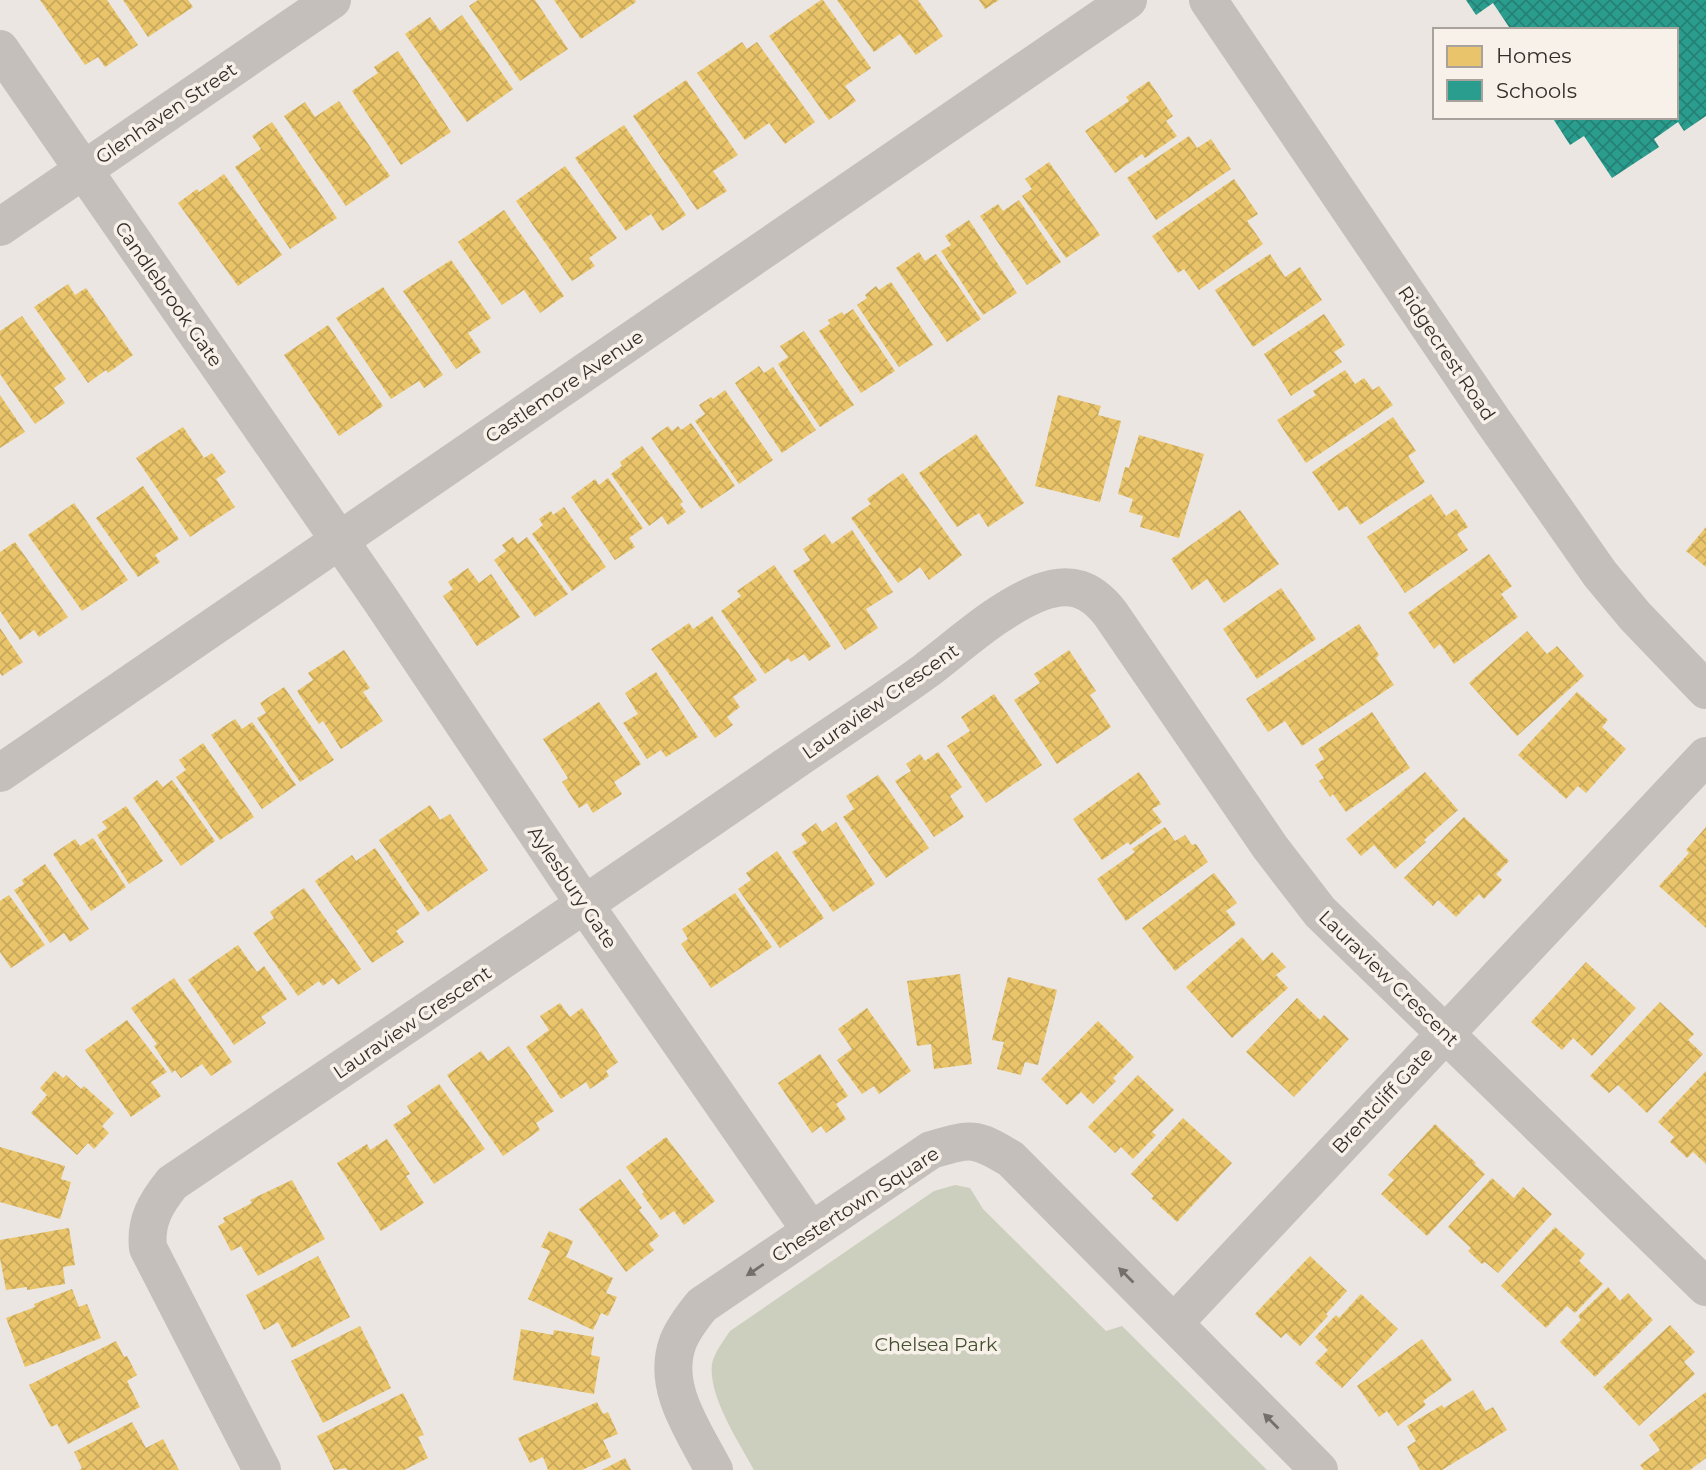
<svg xmlns="http://www.w3.org/2000/svg" width="1706" height="1470" font-family="Montserrat,sans-serif">
  <defs>
    <pattern id="homes-cross-hatch" width="8" height="8" patternUnits="userSpaceOnUse" patternTransform="scale(1.75)"><rect width="8" height="8" fill="#e9c46a"/><path d="M0 0l8 8M0 8l8-8" fill="none" stroke="#c8a95c"/></pattern>
    <pattern id="schools-cross-hatch" width="8" height="8" patternUnits="userSpaceOnUse" patternTransform="scale(1.75)"><rect width="8" height="8" fill="#2a9d8f"/><path d="M0 0l8 8M0 8l8-8" fill="none" stroke="#258075"/></pattern>
  </defs>
  <rect width="100%" height="100%" fill="#ebe6e1"/>
  <!-- park -->
  <path fill="#cccfbd" d="M955,1185L970,1188L983,1209L1106,1331L1122,1326L1267,1470H754C739,1442 708,1396 712,1364C714,1353 724,1340 730,1331L934,1191Z"/>
  <!-- homes -->
  <g fill="url(#homes-cross-hatch)">
    <polygon points="40,0 107,0 138,45 105,67 98,57 85,65"/>
    <polygon points="123,0 188,0 193,7 148,37"/>
    <polygon points="478,0 535,0 568,49 520,81 469,6"/>
    <polygon points="554,0 635,0 636,2 581,39"/>
    <polygon points="821,0 823,0 871,68 845,86 856,101 829,120 769,36"/>
    <polygon points="837,0 918,0 943,36 916,55 900,34 874,52"/>
    <polygon points="979,0 999,0 985,9"/>
    <polygon points="462,15 513,89 467,122 405,34 430,17 440,31"/>
    <polygon points="742,42 747,49 757,42 815,122 785,144 769,123 745,140 697,73"/>
    <polygon points="398,51 451,132 401,165 352,91 378,73 374,67"/>
    <polygon points="686,80 738,155 713,171 727,191 697,210 633,116"/>
    <polygon points="1149,81 1173,116 1166,121 1177,136 1145,158 1142,154 1115,173 1085,131 1129,101 1126,97"/>
    <polygon points="339,101 390,176 346,206 284,116 305,102 315,117"/>
    <polygon points="272,122 337,218 290,249 235,167 261,149 252,136"/>
    <polygon points="624,125 686,215 662,231 651,214 626,231 575,158"/>
    <polygon points="1189,136 1197,148 1211,139 1231,169 1156,220 1127,178"/>
    <polygon points="1049,162 1100,235 1066,258 1022,196 1032,189 1025,179"/>
    <polygon points="565,166 617,238 589,258 595,266 572,281 516,201"/>
    <polygon points="224,174 282,255 238,286 178,203 197,189 199,192"/>
    <polygon points="1234,179 1258,214 1247,221 1263,244 1199,290 1184,269 1178,273 1152,236"/>
    <polygon points="1019,200 1061,262 1027,285 980,216 998,204 1003,211"/>
    <polygon points="504,210 564,296 540,313 524,290 502,305 458,242"/>
    <polygon points="969,220 1017,293 983,315 941,251 951,245 945,236"/>
    <polygon points="919,252 925,261 936,254 981,319 947,342 896,268"/>
    <polygon points="1270,254 1285,277 1300,267 1322,300 1253,347 1215,290"/>
    <polygon points="451,260 491,318 468,333 481,352 456,369 403,291"/>
    <polygon points="891,282 933,345 899,367 857,305 867,298 865,295 876,286 879,290"/>
    <polygon points="68,284 75,295 86,288 133,355 108,373 106,370 88,383 34,307"/>
    <polygon points="383,287 443,375 424,388 419,381 391,399 336,318"/>
    <polygon points="853,309 895,371 861,393 819,331 830,324 828,320 842,312 844,315"/>
    <polygon points="1324,314 1345,345 1334,352 1342,362 1291,396 1264,354"/>
    <polygon points="22,316 66,379 54,388 65,403 35,424 0,374 0,331"/>
    <polygon points="328,325 383,406 339,436 284,355"/>
    <polygon points="804,331 854,405 820,427 778,364 788,357 780,346"/>
    <polygon points="759,366 764,373 773,367 816,430 782,453 735,383"/>
    <polygon points="1345,370 1355,384 1364,378 1373,390 1379,386 1393,405 1306,463 1277,420 1316,395 1313,391"/>
    <polygon points="725,390 773,460 739,484 695,421 705,414 699,405 711,397 713,399"/>
    <polygon points="0,395 25,432 0,448"/>
    <polygon points="1058,395 1101,406 1098,415 1121,421 1100,502 1035,486"/>
    <polygon points="1393,417 1416,451 1408,456 1425,482 1360,525 1347,506 1339,511 1312,472"/>
    <polygon points="691,423 735,486 701,509 651,438 668,426 672,431 678,426 681,430"/>
    <polygon points="183,427 204,458 212,453 226,472 216,479 235,507 190,537 136,458"/>
    <polygon points="976,434 1024,503 988,527 979,513 957,527 919,473"/>
    <polygon points="1139,435 1204,454 1179,538 1140,527 1143,516 1129,512 1133,499 1118,494 1125,467 1129,468"/>
    <polygon points="642,446 683,502 680,504 686,512 668,525 662,516 649,526 611,474 622,466 620,462"/>
    <polygon points="903,473 962,555 929,580 920,567 898,583 851,518 871,504 867,499"/>
    <polygon points="608,478 643,528 629,538 635,547 615,560 571,497 595,479 599,485"/>
    <polygon points="143,486 179,539 155,555 160,562 138,577 96,518"/>
    <polygon points="1431,494 1446,516 1456,509 1468,527 1457,534 1468,550 1405,593 1367,537"/>
    <polygon points="74,503 128,580 82,611 28,535"/>
    <polygon points="564,507 606,567 572,591 532,534 543,525 539,519 551,511 553,515"/>
    <polygon points="1240,510 1279,564 1224,603 1207,579 1192,590 1171,559"/>
    <polygon points="1706,527 1706,567 1686,551"/>
    <polygon points="852,530 893,592 866,609 878,628 845,650 793,571 810,560 803,549 825,534 832,544"/>
    <polygon points="513,537 518,544 527,537 568,594 535,617 494,560 506,551 502,545"/>
    <polygon points="15,542 68,617 39,637 34,630 20,640 0,611 0,552"/>
    <polygon points="1489,554 1512,586 1501,594 1518,617 1454,664 1440,644 1434,649 1408,613"/>
    <polygon points="774,565 831,646 809,661 804,654 791,662 788,658 765,674 721,611 741,596 737,591"/>
    <polygon points="468,568 479,583 491,574 520,617 477,646 443,596 453,589 448,582"/>
    <polygon points="1281,588 1316,639 1257,679 1223,629"/>
    <polygon points="712,616 757,680 733,697 740,707 727,717 733,725 715,738 651,649 689,623 693,629"/>
    <polygon points="1359,624 1379,655 1376,658 1394,685 1302,746 1285,721 1268,732 1246,699"/>
    <polygon points="0,628 23,662 2,676 0,673"/>
    <polygon points="1527,631 1547,654 1557,646 1584,676 1517,736 1469,683"/>
    <polygon points="344,650 370,688 363,692 383,721 341,749 323,721 319,724 297,691 313,680 308,673"/>
    <polygon points="1069,650 1096,691 1090,695 1111,727 1057,764 1014,700 1040,683 1034,674"/>
    <polygon points="656,672 698,737 666,757 661,750 647,759 623,723 638,714 625,693"/>
    <polygon points="284,687 334,760 300,782 257,718 266,713 260,703"/>
    <polygon points="1577,692 1608,720 1602,727 1626,749 1586,793 1578,786 1566,799 1518,755"/>
    <polygon points="994,694 1042,765 986,803 947,746 970,731 961,717"/>
    <polygon points="599,702 641,764 614,782 622,794 593,813 587,803 579,808 562,782 568,778 543,739"/>
    <polygon points="1372,712 1410,768 1346,812 1333,794 1330,797 1319,781 1324,778 1315,765 1324,759 1318,749"/>
    <polygon points="235,719 242,729 252,722 296,785 262,809 211,735"/>
    <polygon points="203,743 254,817 220,840 176,777 186,770 179,760"/>
    <polygon points="938,752 962,787 950,796 964,817 934,837 895,781 911,771 906,764 920,754 925,761"/>
    <polygon points="1139,772 1161,804 1152,809 1162,822 1130,845 1128,842 1102,860 1073,819"/>
    <polygon points="1425,772 1458,810 1424,840 1426,842 1395,869 1374,845 1361,856 1346,839"/>
    <polygon points="878,775 929,848 886,878 843,817 854,809 846,796"/>
    <polygon points="157,780 163,787 172,780 215,841 181,866 133,798"/>
    <polygon points="430,805 440,820 450,814 488,870 428,912 379,840"/>
    <polygon points="126,806 163,861 129,884 97,835 107,828 102,822"/>
    <polygon points="1464,817 1509,861 1496,874 1502,880 1484,899 1479,894 1456,917 1438,900 1433,906 1404,878"/>
    <polygon points="836,822 875,884 833,912 792,852 807,843 801,834 816,823 822,832"/>
    <polygon points="1165,827 1175,841 1185,835 1192,845 1196,844 1208,862 1126,921 1097,879 1135,852 1132,849"/>
    <polygon points="1706,827 1706,928 1659,886 1689,853 1686,850"/>
    <polygon points="93,838 126,887 91,911 53,854 75,839 80,846"/>
    <polygon points="375,848 420,914 396,931 404,942 372,963 315,881 352,855 356,861"/>
    <polygon points="777,851 824,918 780,948 738,889 751,880 746,873"/>
    <polygon points="45,864 89,929 70,942 64,933 50,943 14,890 24,884 22,880"/>
    <polygon points="1214,873 1237,903 1226,911 1236,924 1175,971 1142,928"/>
    <polygon points="304,888 361,969 338,985 333,978 323,986 319,981 298,996 253,933 274,918 270,912"/>
    <polygon points="735,893 772,947 711,988 681,944 688,939 682,929"/>
    <polygon points="9,895 45,945 11,968 0,952 0,901"/>
    <polygon points="1242,937 1263,961 1272,952 1286,967 1276,975 1288,988 1232,1038 1186,987"/>
    <polygon points="238,945 257,972 264,966 287,999 261,1017 266,1023 234,1045 188,980"/>
    <polygon points="1586,962 1636,1008 1592,1056 1573,1038 1562,1050 1531,1022"/>
    <polygon points="960,974 972,1064 934,1069 931,1044 917,1046 907,981"/>
    <polygon points="1008,977 1057,990 1038,1065 1025,1062 1021,1075 997,1069 1004,1042 992,1040"/>
    <polygon points="174,978 232,1062 211,1076 202,1064 181,1078 175,1070 172,1073 154,1046 157,1044 131,1008"/>
    <polygon points="1297,998 1320,1020 1324,1015 1349,1039 1294,1097 1246,1052"/>
    <polygon points="1660,1002 1694,1034 1688,1040 1703,1054 1647,1113 1618,1085 1609,1093 1590,1076"/>
    <polygon points="560,1003 570,1017 582,1008 618,1062 606,1071 609,1076 590,1089 586,1082 561,1099 526,1047 549,1030 540,1016"/>
    <polygon points="867,1008 911,1071 879,1094 874,1086 862,1094 837,1060 852,1049 838,1029"/>
    <polygon points="127,1020 167,1072 151,1082 161,1096 131,1117 85,1050"/>
    <polygon points="1098,1021 1134,1057 1113,1078 1116,1081 1093,1104 1081,1092 1067,1105 1041,1079"/>
    <polygon points="509,1046 554,1111 536,1123 540,1130 503,1156 447,1075 481,1051 488,1061"/>
    <polygon points="820,1054 848,1096 836,1104 846,1119 826,1133 821,1126 812,1133 778,1083"/>
    <polygon points="55,1071 63,1078 66,1075 81,1089 84,1086 114,1113 102,1126 109,1133 94,1149 88,1143 77,1155 31,1113 47,1095 40,1088"/>
    <polygon points="1706,1071 1706,1164 1693,1152 1687,1158 1670,1142 1674,1137 1658,1122"/>
    <polygon points="1138,1075 1174,1110 1152,1132 1156,1135 1133,1159 1121,1147 1115,1153 1088,1127"/>
    <polygon points="439,1084 485,1149 434,1184 393,1125 411,1113 407,1106"/>
    <polygon points="1183,1118 1232,1163 1177,1222 1151,1198 1154,1196 1131,1174"/>
    <polygon points="1435,1124 1476,1163 1474,1164 1485,1174 1427,1236 1381,1194 1394,1180 1388,1175"/>
    <polygon points="666,1137 715,1201 684,1225 674,1211 661,1220 642,1194 644,1192 626,1167"/>
    <polygon points="387,1139 410,1174 406,1176 424,1203 381,1231 337,1163 367,1144 370,1150"/>
    <polygon points="0,1147 65,1166 61,1179 71,1182 60,1219 0,1202"/>
    <polygon points="1492,1178 1514,1198 1523,1187 1552,1214 1498,1273 1485,1262 1482,1264 1468,1251 1471,1248 1448,1227"/>
    <polygon points="620,1179 642,1208 639,1210 659,1236 649,1244 654,1250 626,1272 579,1209"/>
    <polygon points="292,1180 325,1239 258,1276 241,1246 231,1251 218,1226 225,1222 223,1218 252,1203 250,1200"/>
    <polygon points="1555,1227 1585,1254 1579,1261 1603,1284 1575,1313 1567,1306 1546,1328 1501,1286"/>
    <polygon points="69,1228 75,1265 63,1267 65,1284 27,1290 27,1287 6,1290 0,1258 0,1240"/>
    <polygon points="549,1231 573,1241 566,1257 613,1278 606,1293 617,1297 608,1316 601,1313 593,1330 528,1299 550,1251 541,1247"/>
    <polygon points="318,1256 350,1317 292,1348 278,1322 264,1330 246,1295"/>
    <polygon points="1310,1256 1347,1291 1326,1314 1328,1316 1300,1346 1286,1333 1281,1338 1255,1314"/>
    <polygon points="1608,1287 1620,1301 1628,1293 1653,1320 1595,1377 1560,1342 1581,1320 1578,1316"/>
    <polygon points="72,1289 79,1307 87,1304 101,1338 25,1367 6,1318 35,1307 34,1304"/>
    <polygon points="1361,1294 1398,1329 1342,1388 1315,1363 1328,1350 1315,1337 1336,1315 1339,1318"/>
    <polygon points="1670,1325 1695,1352 1684,1362 1695,1374 1639,1426 1603,1387"/>
    <polygon points="360,1326 391,1388 323,1423 291,1361"/>
    <polygon points="521,1329 553,1335 554,1330 594,1337 591,1355 600,1357 594,1394 513,1380"/>
    <polygon points="1422,1339 1452,1380 1423,1401 1426,1405 1398,1426 1387,1411 1379,1417 1357,1386"/>
    <polygon points="116,1341 124,1357 127,1356 137,1375 127,1381 140,1407 68,1444 57,1424 51,1427 29,1385"/>
    <polygon points="1473,1390 1486,1411 1493,1407 1507,1430 1442,1470 1420,1470 1407,1447 1416,1441 1407,1426 1442,1405 1444,1408"/>
    <polygon points="1706,1392 1706,1458 1690,1470 1644,1470 1640,1465 1660,1450 1649,1435"/>
    <polygon points="403,1393 424,1435 418,1437 428,1458 404,1470 347,1470 346,1468 334,1470 317,1436"/>
    <polygon points="597,1402 603,1414 608,1412 618,1434 603,1440 611,1457 582,1470 548,1470 543,1457 530,1463 518,1438"/>
    <polygon points="132,1422 146,1448 163,1439 179,1470 79,1470 82,1468 74,1452"/>
    <polygon points="625,1458 631,1470 602,1470"/>
  </g>
  <!-- schools -->
  <polygon fill="url(#schools-cross-hatch)" points="1466,0 1706,0 1706,116 1684,131 1678,122 1654,139 1659,147 1612,178 1584,136 1570,145 1552,117 1676,117 1676,30 1511,30 1493,3 1476,15"/>
  <g fill="none" stroke-linecap="round" stroke-linejoin="round">
    <!-- minor -->
    <g stroke="#c4bfba" stroke-width="38">
      <polyline points="1208,0 1493,421 1600,574 1635,616 1706,690"/>
      <polyline points="0,49 380,599 585,905 811,1231"/>
      <polyline points="0,227 332,0"/>
      <polyline points="0,773 1128,0"/>
      <polyline points="1174,1323 1706,756"/>
      <path d="M262,1470L148,1248C145,1221 156,1203 172,1183C378,1044 584,906 788,765C833,734 880,704 924,672C960,645 999,608 1041,592C1071,581 1091,589 1110,613L1270,847L1320,912L1706,1287"/>
      <path d="M714,1470C694,1431 661,1387 678,1342C683,1329 693,1316 702,1305L931,1150C972,1138 975,1137 1011,1159L1319,1470"/>
    </g>
  </g>
  <!-- one-way arrows -->
  <defs><path id="oneway-solid" d="M-6-.8H1V-3.2L6.5 0L1 3.2V.8H-6Z" transform="scale(1.75)"/></defs>
  <g fill="#756e6a">
    <use href="#oneway-solid" transform="translate(755 1270) rotate(146)"/>
    <use href="#oneway-solid" transform="translate(1126 1275) rotate(-135)"/>
    <use href="#oneway-solid" transform="translate(1271 1421) rotate(-135)"/>
  </g>
  <g text-anchor="middle" stroke-width="7" stroke-linejoin="round" paint-order="stroke">
    <!-- street labels -->
    <g font-size="19" fill="#342c29" stroke="#f7f1e9">
      <text transform="translate(166 113) rotate(-34)" y="7">Glenhaven Street</text>
      <text transform="translate(169 294) rotate(55)" y="7">Candlebrook Gate</text>
      <text transform="translate(1447 353) rotate(56)" y="7">Ridgecrest Road</text>
      <text transform="translate(564 386) rotate(-34)" y="7">Castlemore Avenue</text>
      <text transform="translate(880 701) rotate(-35)" y="7">Lauraview Crescent</text>
      <text transform="translate(573 887) rotate(56)" y="7">Aylesbury Gate</text>
      <text transform="translate(1389 978) rotate(44)" y="7">Lauraview Crescent</text>
      <text transform="translate(412 1022) rotate(-34)" y="7">Lauraview Crescent</text>
      <text transform="translate(1382 1100) rotate(-47)" y="7">Brentcliff Gate</text>
      <text transform="translate(855 1204) rotate(-33)" y="7">Chestertown Square</text>
    </g>
    <!-- park labels -->
    <g font-size="19" fill="#44502f" stroke="#f7f1e9">
      <text x="936" y="1351">Chelsea Park</text>
    </g>
  </g>
  <!-- legend -->
  <rect x="1433" y="28" width="245" height="91" fill="#f7f1e9" stroke="#a9a29c" stroke-width="2"/>
  <rect x="1447" y="46" width="35" height="21" fill="#e9c46a" stroke="#a9a29c" stroke-width="2"/>
  <text x="1496" y="63" font-size="21" fill="#342c29">Homes</text>
  <rect x="1447" y="80" width="35" height="21" fill="#2a9d8f" stroke="#a9a29c" stroke-width="2"/>
  <text x="1496" y="98" font-size="21" fill="#342c29">Schools</text>
</svg>
